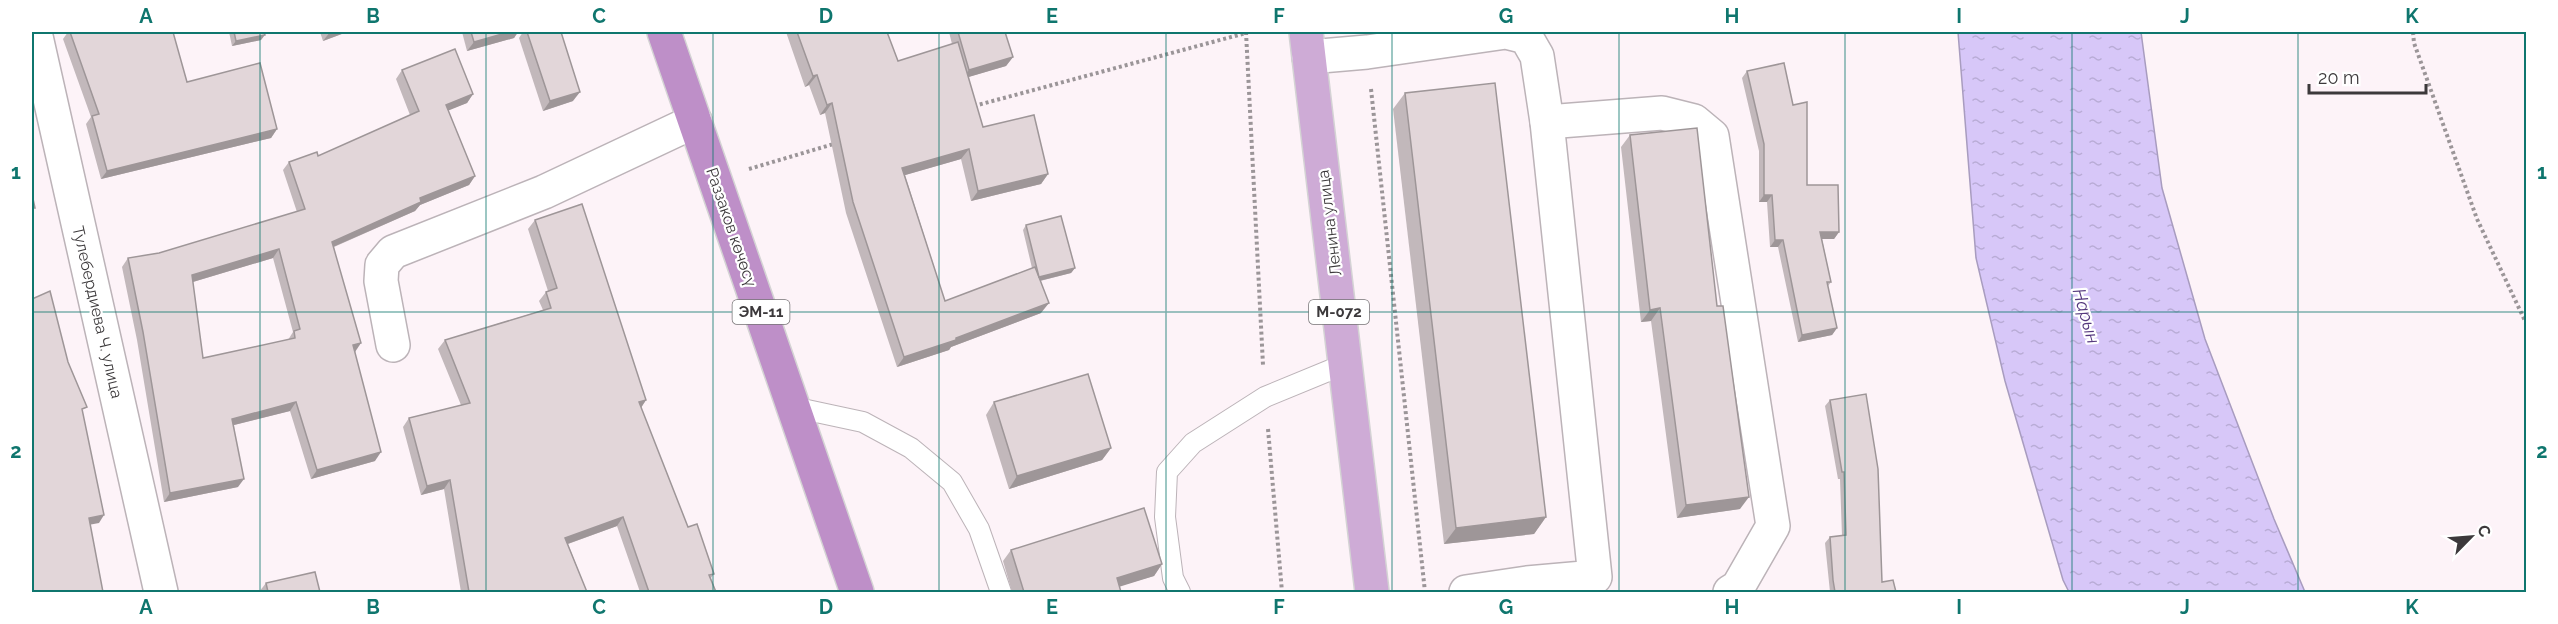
<svg xmlns="http://www.w3.org/2000/svg" width="2558" height="624" font-family="Raleway,sans-serif">
  <defs>
    <pattern id="water-ripples" width="26" height="14" patternUnits="userSpaceOnUse" patternTransform="scale(1.5)"><rect width="26" height="14" fill="#d7c7f8"/><path d="M2 4q2-2 4 0t4 0M15 11q2-2 4 0t4 0" fill="none" stroke="#b9acd6"/></pattern>
  </defs>
  <rect width="100%" height="100%" fill="#fdf3f8"/>
  <!-- water -->
  <polygon fill="url(#water-ripples)" stroke="#a89cbf" stroke-width="1.5" points="1958,32 2141,32 2162,188 2205,339 2274,519 2305,592 2069,592 2063,580 2005,381 1976,258"/>
  <g fill="none" stroke-linecap="round" stroke-linejoin="round">
    <defs>
      <g id="service">
        <polyline points="793,407 863,422 911,448 952,482 979,529 1001,592"/>
        <polyline points="1180,592 1173,578 1165,517 1167,472 1193,443 1265,397 1345,364"/>
      </g>
      <g id="minor">
        <polyline points="35,32 161,592"/>
        <polyline points="1309,57 1367,52 1506,32 1526,37 1537,56 1547,122 1595,577 1527,583 1466,592"/>
        <polyline points="1547,122 1662,113 1694,121 1712,136 1773,526 1738,587 1730,592"/>
        <polyline points="393,345 381,281 382,265 393,252 544,192 695,121"/>
      </g>
      <polyline id="primary" points="1306,32 1372,592"/>
      <polyline id="trunk" points="664,32 857,592"/>
    </defs>
    <!-- service casing -->
    <use href="#service" stroke="#bcb3b8" stroke-width="22"/>
    <!-- minor casing -->
    <use href="#minor" stroke="#bcb3b8" stroke-width="36"/>
    <!-- primary casing -->
    <use href="#primary" stroke="#d4d3d4" stroke-width="36"/>
    <!-- trunk casing -->
    <use href="#trunk" stroke="#d4d3d4" stroke-width="36"/>
    <!-- path -->
    <g stroke="#9b9598" stroke-width="4" stroke-dasharray="3 3" stroke-linecap="butt">
      <polyline points="1246,32 1263,365"/>
      <polyline points="2413,32 2414,43 2477,219 2526,323"/>
      <polyline points="1371,89 1425,592"/>
      <polyline points="974,106 1246,33"/>
      <polyline points="749,169 837,143"/>
      <polyline points="1268,429 1282,592"/>
    </g>
    <!-- service -->
    <use href="#service" stroke="#fff" stroke-width="20"/>
    <!-- minor -->
    <use href="#minor" stroke="#fff" stroke-width="33"/>
    <!-- primary -->
    <use href="#primary" stroke="#ceabd6" stroke-width="33"/>
    <!-- trunk -->
    <use href="#trunk" stroke="#be8fc8" stroke-width="33"/>
  </g>
  <!-- wall -->
  <g fill="#c2b8bb" fill-rule="evenodd">
    <polygon points="68,32 173,32 187,82 277,129 271,138 101,179 86,124 91,117 63,39"/>
    <polygon points="229,32 264,32 261,40 232,46"/>
    <polygon points="320,32 347,32 323,41"/>
    <polygon points="462,32 518,32 514,38 467,51"/>
    <polygon points="523,32 527,32 573,101 543,111 519,38"/>
    <polygon points="786,32 887,32 898,61 952,44 949,32 1005,32 1013,57 1006,66 968,77 983,127 1048,174 1041,184 971,201 961,159 905,175 945,301 1032,268 1023,230 1026,225 1075,268 1071,273 1040,281 1041,313 951,347 949,350 897,367 846,213 825,113 820,115 809,85 805,87"/>
    <path d="M402,70L473,94L467,103L448,110L475,176L469,185L420,205L415,211L334,247L355,351L375,461L311,479L290,411L234,425L238,487L164,502L137,340L122,267L128,258L159,253L297,212L283,170L289,162L318,156L410,115L396,79ZM273,258L293,332L288,340L203,358L193,282Z"/>
    <polygon points="1747,71 1807,185 1839,232 1834,239 1822,239 1831,282 1828,286 1837,328 1832,335 1798,342 1778,247 1770,247 1767,202 1759,202 1759,151 1742,78"/>
    <polygon points="1405,93 1546,517 1534,534 1444,544 1393,109"/>
    <polygon points="1630,135 1740,509 1677,518 1651,321 1641,322 1621,147"/>
    <polygon points="535,220 646,400 641,408 688,527 714,574 711,578 716,592 640,592 617,526 568,544 587,592 461,592 444,489 421,495 403,427 409,418 461,405 438,349 445,340 543,310 539,301 546,292 548,291 528,229"/>
    <polygon points="1830,400 1882,582 1896,592 1830,592 1825,543 1830,537 1842,536 1840,479 1838,479 1825,406"/>
    <polygon points="994,402 1111,448 1102,460 1009,489 986,415"/>
    <polygon points="1011,550 1162,564 1154,576 1119,586 1121,592 1012,592 1003,561"/>
    <polygon points="266,583 320,592 259,592"/>
  </g>
  <!-- shaded-wall -->
  <g fill="#9e9698">
    <polygon points="330,32 347,32 323,41"/>
    <polygon points="509,32 518,32 514,38 467,51 474,42"/>
    <polygon points="265,35 261,40 232,46 236,41"/>
    <polygon points="1013,57 1006,66 962,79 969,70"/>
    <polygon points="817,75 809,85 805,87 813,76"/>
    <polygon points="580,92 573,101 543,111 550,101"/>
    <polygon points="473,94 467,103 440,114 446,105"/>
    <polygon points="832,103 825,113 820,115 827,105"/>
    <polygon points="277,129 271,138 101,179 107,171"/>
    <polygon points="969,149 961,159 895,178 902,168"/>
    <polygon points="1048,174 1041,184 971,201 978,191"/>
    <polygon points="475,176 469,185 420,205 415,211 326,250 332,242 420,198"/>
    <polygon points="1764,195 1772,195 1767,202 1759,202"/>
    <polygon points="1820,232 1839,232 1834,239 1815,239"/>
    <polygon points="1775,240 1783,240 1778,247 1770,247"/>
    <polygon points="279,249 273,258 186,284 192,275"/>
    <polygon points="1075,268 1071,273 1035,282 1039,277"/>
    <polygon points="1049,303 1041,313 951,347 949,350 897,367 904,357"/>
    <polygon points="1660,308 1651,321 1641,322 1650,310"/>
    <polygon points="1837,328 1832,335 1798,342 1802,335"/>
    <polygon points="361,343 355,352 353,345"/>
    <polygon points="646,400 640,409 639,402"/>
    <polygon points="296,402 290,411 226,427 232,419"/>
    <polygon points="1111,448 1102,460 1009,489 1017,476"/>
    <polygon points="381,452 375,461 311,479 317,470"/>
    <polygon points="244,479 238,487 164,502 170,493"/>
    <polygon points="450,480 444,489 421,495 427,486"/>
    <polygon points="1749,497 1740,509 1677,518 1686,505"/>
    <polygon points="104,515 99,523 83,526 89,518"/>
    <polygon points="623,517 617,526 559,547 565,538"/>
    <polygon points="1546,517 1534,534 1444,544 1456,528"/>
    <polygon points="1162,564 1154,576 1109,590 1117,578"/>
  </g>
  <!-- building -->
  <g fill="#e2d6d9" stroke="#9e9698" stroke-width="1.5" fill-rule="evenodd">
    <polygon points="70,32 173,32 187,82 260,63 277,129 107,171 92,116 99,114"/>
    <polygon points="234,32 264,32 265,35 236,41"/>
    <polygon points="471,32 509,32 474,42"/>
    <polygon points="527,32 561,32 580,92 550,101"/>
    <polygon points="797,32 887,32 898,61 958,42 983,127 1034,115 1048,174 978,191 969,149 902,168 945,301 1035,267 1049,303 956,338 956,340 904,357 853,202 832,103 827,105 817,75 813,76"/>
    <polygon points="958,32 1005,32 1013,57 969,70"/>
    <path d="M455,49L473,94L446,105L475,176L420,198L421,202L332,242L361,343L353,345L381,452L317,470L296,402L232,419L244,479L170,493L143,332L128,258L159,253L305,209L289,162L317,152L318,156L419,111L402,70ZM279,249L300,329L294,331L295,338L203,358L192,275Z"/>
    <polygon points="1784,63 1793,105 1807,102 1807,185 1838,185 1839,232 1820,232 1831,282 1827,282 1837,328 1802,335 1783,240 1775,240 1772,195 1764,195 1764,144 1747,71"/>
    <polygon points="1495,83 1546,517 1456,528 1405,93"/>
    <polygon points="1697,128 1717,306 1723,306 1749,497 1686,505 1660,308 1650,310 1630,135"/>
    <polygon points="32,194 35,208 32,208"/>
    <polygon points="582,204 646,400 639,402 688,527 697,524 714,574 709,575 716,592 649,592 623,517 565,538 587,592 469,592 450,480 427,486 409,418 470,403 445,340 551,308 546,292 557,288 535,220"/>
    <polygon points="1061,216 1075,268 1039,277 1026,225"/>
    <polygon points="50,291 68,362 87,407 82,409 104,515 89,518 103,592 32,592 32,299"/>
    <polygon points="1088,374 1111,448 1017,476 994,402"/>
    <polygon points="1866,394 1878,469 1882,582 1893,580 1896,592 1835,592 1833,580 1830,537 1846,535 1844,472 1842,472 1830,400"/>
    <polygon points="1144,508 1162,564 1117,578 1121,592 1024,592 1011,550"/>
    <polygon points="315,572 320,592 268,592 266,583"/>
  </g>
  <!-- grid -->
  <path fill="none" stroke="#0f766e" stroke-width="1.5" stroke-opacity="0.55" d="M260,32V592M486,32V592M713,32V592M939,32V592M1166,32V592M1392,32V592M1619,32V592M1845,32V592M2072,32V592M2298,32V592M32,312H2526"/>
  <g text-anchor="middle" stroke-width="4.5" stroke-linejoin="round" paint-order="stroke">
    <!-- shield labels -->
    <g fill="#fff" stroke="#767476" stroke-width="1.5">
      <rect x="732.5" y="300" width="57" height="24" rx="4.5"/>
      <rect x="1309" y="300" width="60" height="24" rx="4.5"/>
    </g>
    <g font-size="15" font-weight="bold" fill="#3c393b">
      <text x="761" y="317">ЭМ-11</text>
      <text x="1339" y="317">М-072</text>
    </g>
    <!-- street labels -->
    <g font-size="16" fill="#3c393b" stroke="#fff">
      <text transform="translate(1329 223) rotate(-97)" y="6">Ленина улица</text>
      <text transform="translate(732 227) rotate(71)" y="6">Раззаков көчөсү</text>
      <text transform="translate(98 312) rotate(77)" y="6">Тулебердиева Ч. улица</text>
    </g>
    <!-- water labels -->
    <g font-size="18" font-style="italic" fill="#55387e" stroke="#fff">
      <text transform="translate(2086 316) rotate(74)" y="6">Нарын</text>
    </g>
  </g>
  <!-- border -->
  <rect width="2558" height="624" fill="none" stroke="#ffffff" stroke-width="66"/>
  <!-- north arrow -->
  <g transform="translate(2471 537) rotate(65)" stroke="#ffffff" stroke-width="4.5" paint-order="stroke">
  <path d="M0-4.5L10 22L0 15L-10 22Z" fill="#3c393b"/>
  <text y="-9" font-size="16" font-weight="bold" text-anchor="middle" fill="#3c393b">С</text>
  </g>
  <!-- scale -->
  <path d="M2309 84v9h117v-9" fill="none" stroke="#3c393b" stroke-width="3"/>
  <text x="2318" y="84" font-size="18" fill="#3c393b" stroke="#ffffff" stroke-width="4.5" paint-order="stroke">20 m</text>
  <rect x="33" y="33" width="2492" height="558" fill="none" stroke="#0f766e" stroke-width="2"/>
  <g font-size="20" text-anchor="middle" font-weight="bold" fill="#0f766e">
    <text x="146" y="23">A</text>
    <text x="373" y="23">B</text>
    <text x="599" y="23">C</text>
    <text x="826" y="23">D</text>
    <text x="1052" y="23">E</text>
    <text x="1279" y="23">F</text>
    <text x="1506" y="23">G</text>
    <text x="1732" y="23">H</text>
    <text x="1959" y="23">I</text>
    <text x="2185" y="23">J</text>
    <text x="2412" y="23">K</text>
    <text x="16" y="179">1</text>
    <text x="2542" y="179">1</text>
    <text x="16" y="458">2</text>
    <text x="2542" y="458">2</text>
    <text x="146" y="614">A</text>
    <text x="373" y="614">B</text>
    <text x="599" y="614">C</text>
    <text x="826" y="614">D</text>
    <text x="1052" y="614">E</text>
    <text x="1279" y="614">F</text>
    <text x="1506" y="614">G</text>
    <text x="1732" y="614">H</text>
    <text x="1959" y="614">I</text>
    <text x="2185" y="614">J</text>
    <text x="2412" y="614">K</text>
  </g>
</svg>
